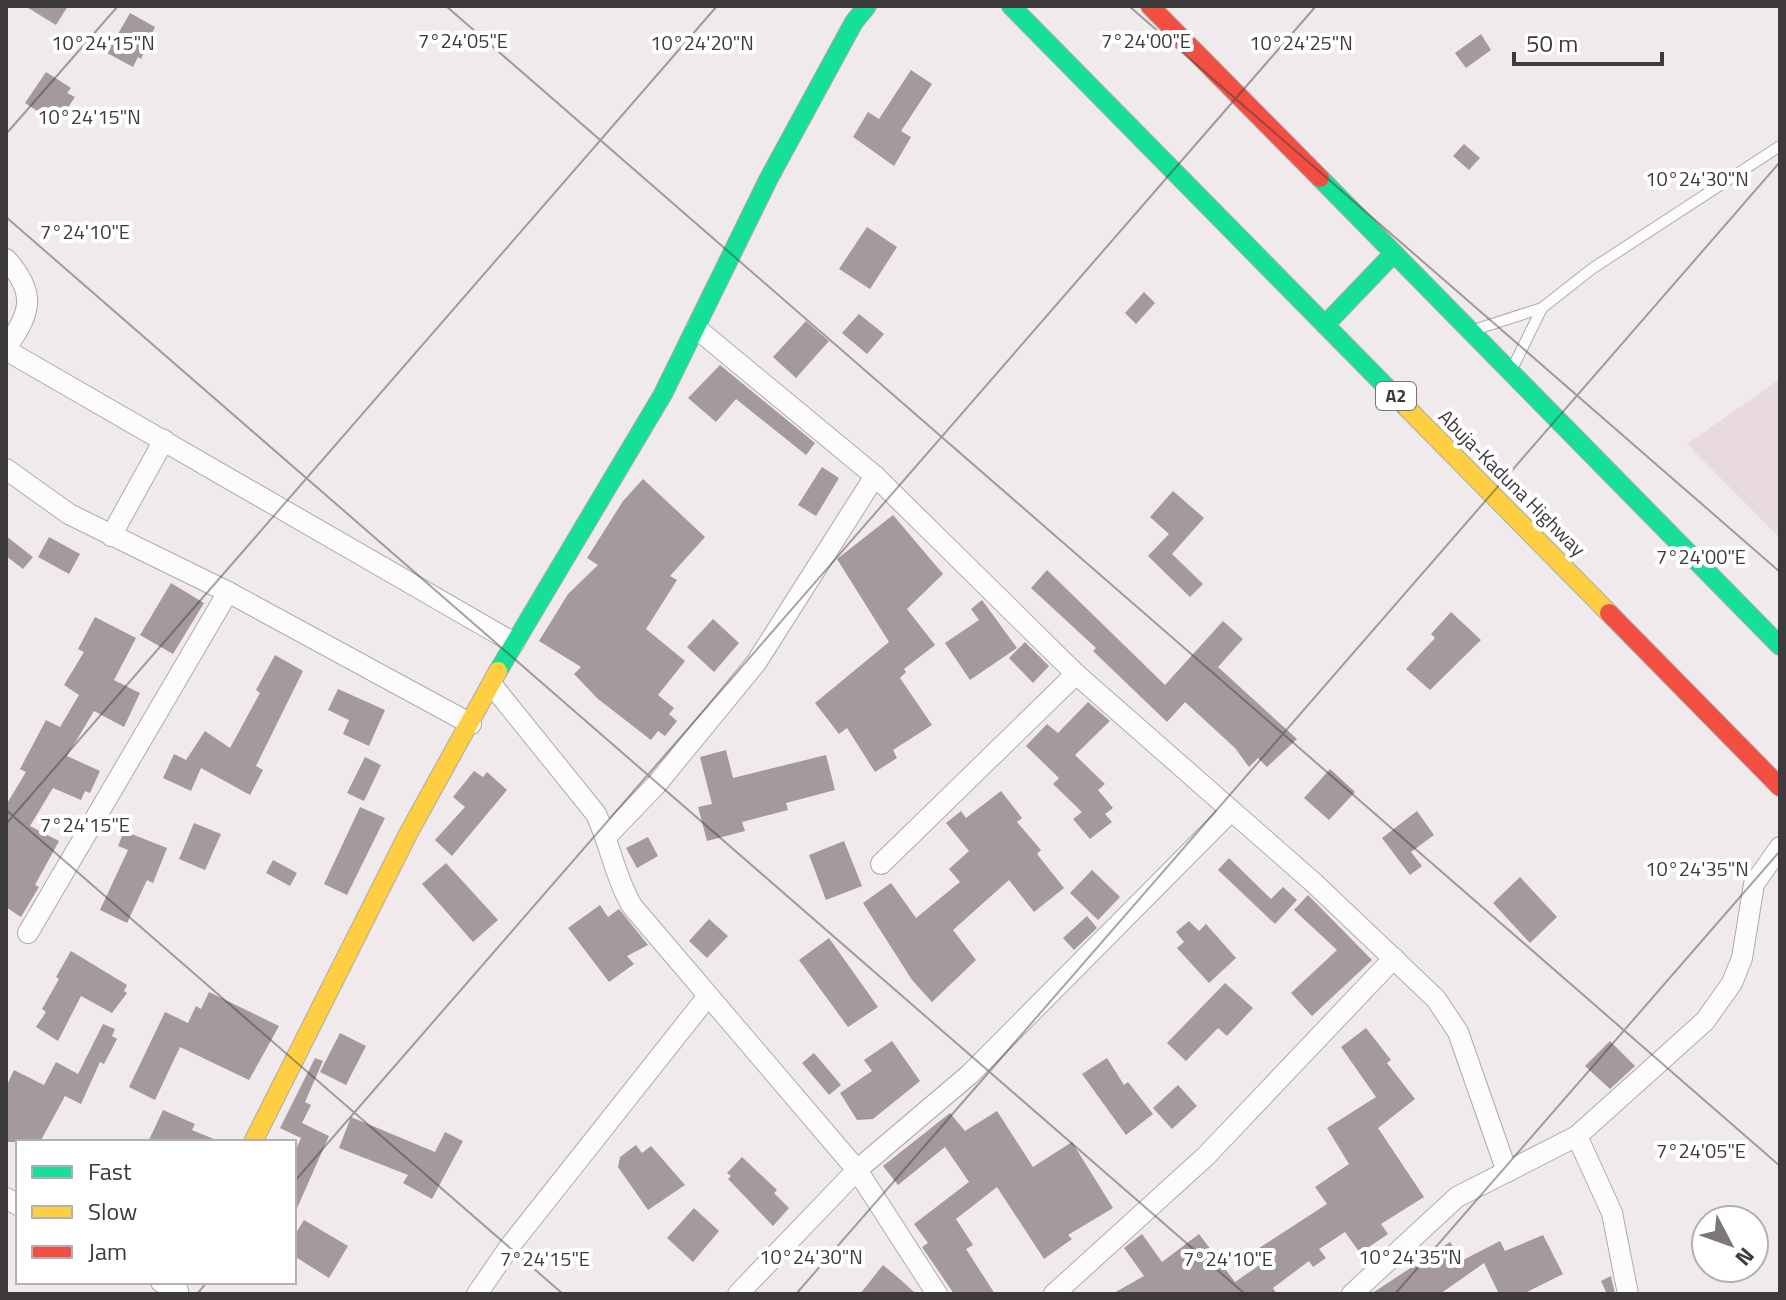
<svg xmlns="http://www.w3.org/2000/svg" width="1786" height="1300" font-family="'Titillium Web',sans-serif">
  <rect width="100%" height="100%" fill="#f1eaec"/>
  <!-- built -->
  <polygon fill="#e9dade" points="1780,379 1780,538 1687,444"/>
  <!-- building -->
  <g fill="#a4999c">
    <polygon points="25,6 68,6 56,25"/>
    <polygon points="130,13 155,27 141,59 138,57 133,67 107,53"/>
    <polygon points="1481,34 1491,50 1466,68 1455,53"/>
    <polygon points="911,70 932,84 901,131 911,137 894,166 853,137 868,112 879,119"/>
    <polygon points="46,72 71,88 67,93 75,97 57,124 25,103"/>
    <polygon points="1464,144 1480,158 1469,170 1453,156"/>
    <polygon points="867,227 897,247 870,289 839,269"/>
    <polygon points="1144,292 1155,303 1136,324 1125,313"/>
    <polygon points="859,314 884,334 867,354 842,333"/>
    <polygon points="806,321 829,341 796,378 773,357"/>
    <polygon points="720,365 815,443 806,455 736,399 716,422 688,398"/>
    <polygon points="822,467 839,478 816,516 798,505"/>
    <polygon points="643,479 705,537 670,576 677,580 646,629 685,661 658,695 674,708 669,714 677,721 665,736 658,731 651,740 598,699 574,674 581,667 539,641 568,594 598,565 587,558 623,501"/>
    <polygon points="1173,491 1204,518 1172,554 1203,584 1190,597 1148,556 1169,534 1150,517"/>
    <polygon points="893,515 943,574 907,609 935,645 904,669 906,672 900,678 932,725 893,750 897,758 875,772 847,728 839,734 815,703 889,642 837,559"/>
    <polygon points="6,536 33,557 23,569 6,556"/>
    <polygon points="49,537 80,554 69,574 38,557"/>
    <polygon points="1047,570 1165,685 1223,621 1243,639 1218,667 1297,739 1267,767 1258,758 1249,767 1235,748 1185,702 1167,722 1093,651 1096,648 1031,588"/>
    <polygon points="171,583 204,603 173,654 140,635"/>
    <polygon points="982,600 1017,648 970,680 945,643 979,620 971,609"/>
    <polygon points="1451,612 1481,640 1430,690 1406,669 1435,638 1431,634"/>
    <polygon points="95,617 136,638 114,680 140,693 124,727 94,711 67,756 100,771 90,793 85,791 81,800 53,788 30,826 59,841 35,885 39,887 21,917 6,907 6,805 26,772 20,769 46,720 60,727 79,695 64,685 84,652 78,649"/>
    <polygon points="713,619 739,643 714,672 687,647"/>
    <polygon points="1025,642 1049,666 1033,683 1009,658"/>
    <polygon points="275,655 303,671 256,766 263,770 250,795 201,768 191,791 163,778 174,754 186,760 205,731 230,748 260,693 256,690"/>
    <polygon points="338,689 385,710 369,746 343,734 349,720 328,710"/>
    <polygon points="1088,702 1110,721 1075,755 1105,784 1098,790 1113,808 1105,814 1112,822 1090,839 1073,819 1082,812 1053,784 1059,778 1026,746 1047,724 1058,733"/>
    <polygon points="726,750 733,778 826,755 835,790 786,803 788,810 742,822 745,831 707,841 698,807 712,804 700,757"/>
    <polygon points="365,757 381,765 364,801 347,793"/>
    <polygon points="1330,769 1355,792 1329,820 1304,798"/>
    <polygon points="474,771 483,777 487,772 507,790 452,856 435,840 465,807 453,797"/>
    <polygon points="1001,791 1022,818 1017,822 1041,850 1037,854 1064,888 1034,912 1009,880 953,930 976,960 932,1002 912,980 863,903 891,883 916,918 960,882 949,869 969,851 946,823 961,811 966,818"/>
    <polygon points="360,807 385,818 347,895 324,884"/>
    <polygon points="1417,811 1434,835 1411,852 1422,866 1410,875 1382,838"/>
    <polygon points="194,823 221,834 205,870 179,859"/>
    <polygon points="124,831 167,848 153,883 147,880 127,923 100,910 128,850 118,846"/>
    <polygon points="648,837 658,856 637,868 626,848"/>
    <polygon points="844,841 862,886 826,900 809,855"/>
    <polygon points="1229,858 1271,899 1283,887 1297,900 1275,924 1218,870"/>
    <polygon points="273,860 297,873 290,886 266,873"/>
    <polygon points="446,863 498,920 473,942 422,884"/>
    <polygon points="1092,870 1120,897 1098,920 1070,893"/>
    <polygon points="1520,877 1557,917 1530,943 1493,903"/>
    <polygon points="1308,895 1372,960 1312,1016 1291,993 1337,950 1294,910"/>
    <polygon points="600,905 608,917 619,909 648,945 627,956 634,964 609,982 568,928"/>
    <polygon points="1087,916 1097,928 1074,950 1063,938"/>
    <polygon points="709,919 728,936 707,958 689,941"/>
    <polygon points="1189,921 1199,931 1206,924 1236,958 1209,983 1177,948 1184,942 1176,932"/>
    <polygon points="829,938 878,1007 848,1027 799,960"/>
    <polygon points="71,951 127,985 124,991 127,993 112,1013 81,996 58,1041 36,1027 46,1012 42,1009 59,979 56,977"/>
    <polygon points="1225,983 1253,1008 1227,1036 1218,1028 1186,1061 1167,1043"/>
    <polygon points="209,992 279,1026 249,1080 180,1047 155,1100 129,1087 165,1012 188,1023 196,1006 201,1009"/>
    <polygon points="103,1024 115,1029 112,1036 117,1039 104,1064 100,1062 81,1104 65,1096 40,1142 6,1142 6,1087 14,1070 44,1085 56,1062 78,1074"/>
    <polygon points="1366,1028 1391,1060 1387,1063 1415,1099 1378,1128 1424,1197 1381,1224 1388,1234 1360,1253 1345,1232 1319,1249 1326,1258 1313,1267 1309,1261 1273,1288 1277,1294 1112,1294 1144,1276 1124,1248 1142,1234 1162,1262 1199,1234 1235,1282 1264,1262 1256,1250 1327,1204 1315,1187 1349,1164 1327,1128 1376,1097 1341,1047"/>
    <polygon points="340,1033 366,1046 346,1085 320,1072"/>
    <polygon points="892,1041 920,1081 873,1119 857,1120 840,1093 872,1071 864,1060"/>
    <polygon points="1610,1041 1635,1066 1610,1089 1585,1066"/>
    <polygon points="814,1053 841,1085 829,1095 802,1063"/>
    <polygon points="315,1058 323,1061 305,1102 311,1105 302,1123 329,1136 294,1215 294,1154 301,1138 280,1128"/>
    <polygon points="1107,1058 1124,1085 1128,1082 1153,1114 1126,1135 1082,1074"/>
    <polygon points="1178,1085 1197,1106 1172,1129 1153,1108"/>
    <polygon points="163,1110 195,1124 192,1130 221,1142 148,1142"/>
    <polygon points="997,1111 1033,1167 1072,1142 1113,1208 1068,1235 1072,1239 1044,1259 997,1187 956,1219 973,1245 966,1249 995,1294 954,1294 922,1247 928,1243 914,1224 969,1182 945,1147 898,1185 883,1166 950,1113 965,1131"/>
    <polygon points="351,1117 435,1152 445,1132 463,1141 432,1199 403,1183 408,1175 339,1148"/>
    <polygon points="636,1145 642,1153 651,1146 685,1185 648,1210 618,1167 620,1157"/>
    <polygon points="742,1157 777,1190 774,1193 789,1208 773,1226 728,1179 731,1176 727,1173"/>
    <polygon points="694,1208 719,1231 693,1262 667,1238"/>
    <polygon points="304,1220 348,1246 329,1278 294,1256 294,1236"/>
    <polygon points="1543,1235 1563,1274 1523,1294 1499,1294 1484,1263 1440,1294 1371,1294 1450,1242 1463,1260 1500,1241 1505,1251"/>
    <polygon points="883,1265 902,1281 916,1294 860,1294"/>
    <polygon points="1611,1276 1615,1294 1607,1294 1601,1281"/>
  </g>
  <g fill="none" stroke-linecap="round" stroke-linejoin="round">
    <defs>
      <g id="lane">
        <polyline points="1480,328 1542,308 1593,268 1780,146"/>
        <polyline points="1515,363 1542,308"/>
      </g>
      <g id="street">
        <path d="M6,259C38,294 30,314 6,348"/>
        <polyline points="696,328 875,476 1076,674 1314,883 1436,999 1458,1032 1507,1172"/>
        <polyline points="6,350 514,643"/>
        <polyline points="6,469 69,514 228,592 471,724"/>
        <polyline points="111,536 164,440"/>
        <path d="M492,685L596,814C610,844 615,877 632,906L857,1170L937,1294"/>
        <polyline points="606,837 656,785 756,663 875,476"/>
        <polyline points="881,864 1076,674"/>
        <polyline points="28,933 228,592"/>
        <polyline points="1577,1136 1612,1213 1628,1294"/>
        <polyline points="6,1198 18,1205"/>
        <polyline points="161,1282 178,1291"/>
        <polyline points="477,1294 510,1246 708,996"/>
        <polyline points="738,1294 857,1170 970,1074 1231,811"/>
        <polyline points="1054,1294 1206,1156 1394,958"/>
        <polyline points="1352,1294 1457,1197 1577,1136 1705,1021 1732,983 1742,958 1754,884 1780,847"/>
      </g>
      <g id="fast">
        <polyline points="1011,6 1407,408"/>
        <polyline points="1320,178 1780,646"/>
        <polyline points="1325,325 1394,253"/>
        <polyline points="498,671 663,394 769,178 854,22 867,6"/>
      </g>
      <g id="slow">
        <polyline points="1407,408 1609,613"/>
        <polyline points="253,1142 408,834 498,671"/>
      </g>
      <g id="jam">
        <polyline points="1150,6 1320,178"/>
        <polyline points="1609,613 1780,787"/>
      </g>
    </defs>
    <!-- lane casing -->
    <use href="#lane" stroke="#aeaaab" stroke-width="12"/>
    <!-- street casing -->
    <use href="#street" stroke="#aeaaab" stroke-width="22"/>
    <!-- fast casing -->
    <use href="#fast" stroke="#aeaaab" stroke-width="20"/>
    <!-- slow casing -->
    <use href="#slow" stroke="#aeaaab" stroke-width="20"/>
    <!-- jam casing -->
    <use href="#jam" stroke="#aeaaab" stroke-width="20"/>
    <!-- lane -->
    <use href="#lane" stroke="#fdfcfc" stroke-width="10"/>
    <!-- street -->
    <use href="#street" stroke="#fdfcfc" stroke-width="20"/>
    <!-- fast -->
    <use href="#fast" stroke="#16e098" stroke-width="18"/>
    <!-- slow -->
    <use href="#slow" stroke="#ffcf43" stroke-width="18"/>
    <!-- jam -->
    <use href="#jam" stroke="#f24e42" stroke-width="18"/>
  </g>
  <!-- ticks -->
  <path fill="none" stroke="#3e393a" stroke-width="2" stroke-opacity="0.45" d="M446,6L1780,1166M1129,6L1780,572M6,134L118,6M6,217L1245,1294M6,810L563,1294M6,824L717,6M294,1182L1316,6M197,1294L207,1282M796,1294L1780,162M1395,1294L1780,851"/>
  <g text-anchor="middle" stroke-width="8" stroke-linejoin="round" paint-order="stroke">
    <!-- shield labels -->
    <rect fill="#fff" stroke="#787475" stroke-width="2" x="1376" y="382" width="40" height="28" rx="6"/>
    <g font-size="18" font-weight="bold" fill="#3e393a">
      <text x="1396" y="402">A2</text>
    </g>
    <!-- street labels -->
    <g font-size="20" fill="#3e393a" stroke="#fff">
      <text transform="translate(1512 483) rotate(45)" y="7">Abuja-Kaduna Highway</text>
    </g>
  </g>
  <g font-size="20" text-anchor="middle" fill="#3e393a" stroke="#fff" stroke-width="8" stroke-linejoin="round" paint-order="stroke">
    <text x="463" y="48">7°24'05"E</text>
    <text x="1146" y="48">7°24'00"E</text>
    <text x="103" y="50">10°24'15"N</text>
    <text x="702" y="50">10°24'20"N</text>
    <text x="1301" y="50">10°24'25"N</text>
    <text x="89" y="124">10°24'15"N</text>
    <text x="1697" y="186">10°24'30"N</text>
    <text x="85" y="239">7°24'10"E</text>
    <text x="1701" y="564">7°24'00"E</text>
    <text x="85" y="832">7°24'15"E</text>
    <text x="1697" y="876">10°24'35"N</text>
    <text x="1701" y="1158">7°24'05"E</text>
    <text x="811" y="1264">10°24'30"N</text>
    <text x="1410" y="1264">10°24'35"N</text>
    <text x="545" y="1266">7°24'15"E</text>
    <text x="1228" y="1266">7°24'10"E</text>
  </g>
  <!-- border -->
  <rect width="1786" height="1300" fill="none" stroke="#3e393a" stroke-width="16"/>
  <!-- legend -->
  <rect x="16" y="1140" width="280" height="144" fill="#ffffff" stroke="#b2b0b0" stroke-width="2"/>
  <rect x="32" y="1166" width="40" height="12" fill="#16e098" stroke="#b2b0b0" stroke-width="2"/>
  <text x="88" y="1180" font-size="24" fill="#3e393a">Fast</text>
  <rect x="32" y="1206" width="40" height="12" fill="#ffcf43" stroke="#b2b0b0" stroke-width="2"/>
  <text x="88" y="1220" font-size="24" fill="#3e393a">Slow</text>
  <rect x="32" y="1246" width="40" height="12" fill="#f24e42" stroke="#b2b0b0" stroke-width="2"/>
  <text x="88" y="1260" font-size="24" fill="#3e393a">Jam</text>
  <!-- north arrow -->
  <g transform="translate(1730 1244) rotate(131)"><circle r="38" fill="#ffffff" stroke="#b2b0b0" stroke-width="2"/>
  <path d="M0-6L14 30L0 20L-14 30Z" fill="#7d7778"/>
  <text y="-12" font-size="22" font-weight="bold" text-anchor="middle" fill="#3e393a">N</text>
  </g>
  <!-- scale -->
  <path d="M1514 52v12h148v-12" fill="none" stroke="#3e393a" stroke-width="4"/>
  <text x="1526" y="52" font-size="24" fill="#3e393a" stroke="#ffffff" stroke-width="6" paint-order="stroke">50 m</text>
</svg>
